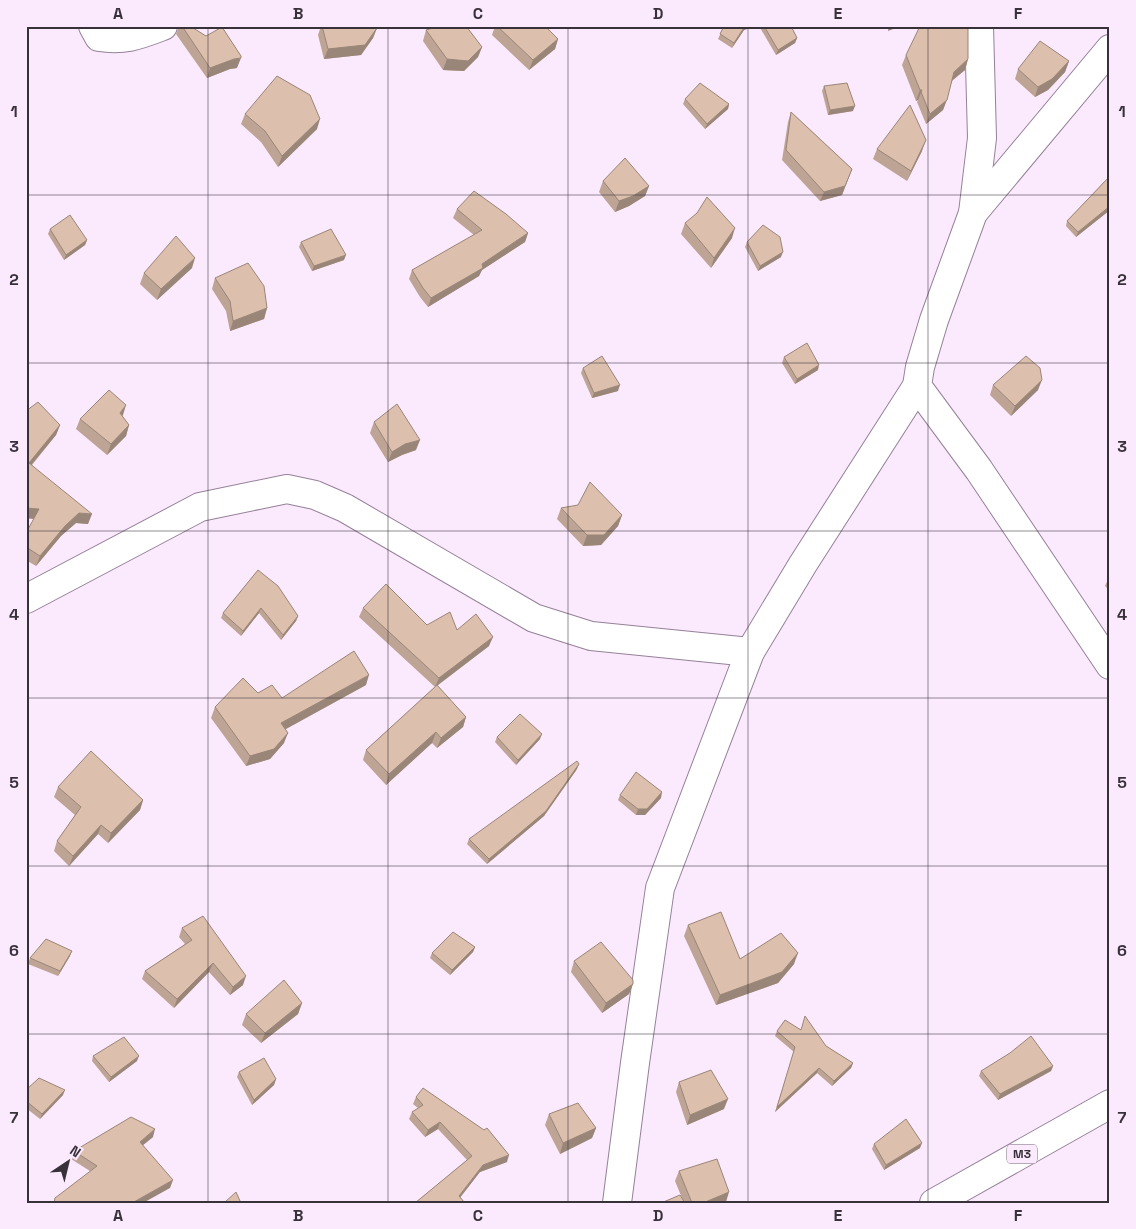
<svg xmlns="http://www.w3.org/2000/svg" width="1136" height="1229" font-family="'Space Grotesk',sans-serif">
  <rect width="100%" height="100%" fill="#fbe9fe"/>
  <g fill="none" stroke-linecap="round" stroke-linejoin="round">
    <defs>
      <g id="minor">
        <path d="M93,26L99,37C125,41 139,35 163,26"/>
        <polyline points="979,26 982,138 973,213 934,320 920,367 917,386 979,470 1110,665"/>
        <polyline points="973,213 1110,49"/>
        <polyline points="26,599 200,507 287,489 315,495 345,508 534,618 591,636 750,652"/>
        <polyline points="617,1203 635,1063 660,888 750,652 803,564 917,386"/>
      </g>
      <polyline id="primary" points="934,1203 1110,1104"/>
    </defs>
    <!-- minor casing -->
    <use href="#minor" stroke="#958198" stroke-width="30"/>
    <!-- primary casing -->
    <use href="#primary" stroke="#958198" stroke-width="30"/>
    <!-- minor -->
    <use href="#minor" stroke="#fff" stroke-width="28"/>
    <!-- primary -->
    <use href="#primary" stroke="#fff" stroke-width="28"/>
  </g>
  <!-- wall -->
  <g fill="#bda494">
    <polygon points="179,26 190,26 237,68 230,69 207,78 176,34"/>
    <polygon points="321,26 377,26 377,28 373,38 361,55 324,59 318,35"/>
    <polygon points="495,26 545,26 558,39 555,49 529,70 492,35"/>
    <polygon points="724,26 756,26 744,30 732,48 718,39"/>
    <polygon points="759,26 791,26 797,38 795,43 776,55"/>
    <polygon points="426,30 482,47 478,57 464,71 443,70 423,41"/>
    <polygon points="906,55 968,59 965,70 952,81 943,110 926,124 917,102 918,100 916,101 902,65"/>
    <polygon points="1069,61 1065,72 1048,90 1035,97 1015,79 1018,69"/>
    <polygon points="824,86 853,111 828,115 822,91"/>
    <polygon points="685,99 729,104 728,109 705,129 683,104"/>
    <polygon points="791,112 852,169 842,195 820,201 782,160 788,122"/>
    <polygon points="245,114 317,129 278,167 261,142 241,124"/>
    <polygon points="877,149 922,151 907,181 873,159"/>
    <polygon points="1110,176 1110,210 1076,237 1066,226 1067,221"/>
    <polygon points="603,181 649,186 645,196 629,206 615,212 599,192"/>
    <polygon points="457,209 528,233 525,242 482,270 479,276 428,307 420,297 409,279 412,270 474,235 453,218"/>
    <polygon points="685,223 732,238 711,268 681,234"/>
    <polygon points="50,229 87,240 85,245 64,260 48,234"/>
    <polygon points="301,242 344,260 312,271 299,247"/>
    <polygon points="747,242 781,257 758,271 745,247"/>
    <polygon points="192,268 157,300 140,284 144,273"/>
    <polygon points="215,278 267,308 264,319 230,331 226,311 212,289"/>
    <polygon points="1110,351 1110,363 1107,359"/>
    <polygon points="784,357 818,370 795,384 782,363"/>
    <polygon points="583,368 618,391 592,398 581,373"/>
    <polygon points="993,385 1038,390 1011,416 990,395"/>
    <polygon points="26,411 60,425 56,435 32,465 88,524 76,523 61,536 36,566 26,560 26,533 34,519 26,518"/>
    <polygon points="122,416 129,425 126,436 107,455 76,429 80,419"/>
    <polygon points="374,422 416,450 402,455 388,462 370,433"/>
    <polygon points="561,508 622,515 618,526 601,545 583,546 557,519"/>
    <polygon points="258,570 298,616 296,621 281,640 259,613 241,636 221,618 223,613"/>
    <polygon points="1110,575 1110,591 1105,586"/>
    <polygon points="363,608 427,625 457,630 489,646 437,686 466,717 463,727 437,748 432,743 386,785 363,760 366,750 435,687 359,617"/>
    <polygon points="366,685 285,729 284,743 270,759 246,766 211,718 215,707 282,698"/>
    <polygon points="497,737 540,739 516,765 495,742"/>
    <polygon points="577,769 544,816 487,864 467,844 469,839"/>
    <polygon points="58,787 143,800 140,810 108,843 98,834 69,866 54,851 57,841 75,815 54,797"/>
    <polygon points="620,795 661,798 645,815 636,815 618,800"/>
    <polygon points="688,925 740,959 794,964 778,983 716,1005 684,936"/>
    <polygon points="182,928 243,985 230,995 209,972 174,1008 142,979 145,971 185,944 179,937"/>
    <polygon points="475,947 473,952 450,975 430,958 432,953"/>
    <polygon points="70,956 58,976 28,964 30,958"/>
    <polygon points="574,961 633,984 629,994 602,1013 571,972"/>
    <polygon points="302,1003 298,1014 261,1043 242,1025 246,1014"/>
    <polygon points="777,1031 826,1046 853,1063 851,1068 832,1086 817,1073 775,1112 794,1052 775,1036"/>
    <polygon points="93,1056 137,1061 109,1082 92,1061"/>
    <polygon points="1053,1066 1051,1071 998,1100 979,1076 981,1071"/>
    <polygon points="239,1072 276,1079 274,1085 252,1105 237,1077"/>
    <polygon points="679,1082 724,1109 687,1125 676,1092"/>
    <polygon points="26,1090 63,1095 40,1119 26,1108"/>
    <polygon points="416,1097 507,1162 480,1172 415,1203 467,1160 438,1129 425,1137 409,1119 412,1112 418,1108 413,1104"/>
    <polygon points="549,1114 596,1128 592,1138 560,1154 545,1125"/>
    <polygon points="153,1137 143,1145 170,1188 90,1171 71,1159 74,1151"/>
    <polygon points="874,1144 920,1148 884,1170 872,1149"/>
    <polygon points="679,1171 726,1202 661,1203 682,1198 675,1181"/>
  </g>
  <!-- shaded-wall -->
  <g fill="#9a8678">
    <polygon points="745,26 756,26 744,30 732,48 734,43"/>
    <polygon points="889,26 901,26 888,31"/>
    <polygon points="377,28 373,38 361,55 324,59 328,49"/>
    <polygon points="797,38 795,43 776,55 778,50"/>
    <polygon points="558,39 555,49 529,70 533,60"/>
    <polygon points="482,47 478,57 464,71 443,70 447,59"/>
    <polygon points="241,58 237,68 230,69 207,78 210,68 234,59"/>
    <polygon points="968,59 965,70 950,82 954,72"/>
    <polygon points="1069,61 1065,72 1048,90 1035,97 1038,87"/>
    <polygon points="920,90 922,90 918,100 916,101"/>
    <polygon points="947,100 943,110 926,124 930,114"/>
    <polygon points="729,104 728,109 705,129 707,124"/>
    <polygon points="855,106 853,111 828,115 830,110"/>
    <polygon points="320,119 317,129 278,167 282,156"/>
    <polygon points="926,140 922,151 907,181 911,171"/>
    <polygon points="852,169 842,195 820,201 824,192"/>
    <polygon points="649,186 645,196 629,206 615,212 619,201"/>
    <polygon points="1110,206 1110,210 1076,237 1078,232"/>
    <polygon points="735,228 732,238 711,268 714,258"/>
    <polygon points="528,233 525,242 482,270 479,276 428,307 431,298"/>
    <polygon points="87,240 85,245 64,260 66,255"/>
    <polygon points="783,252 781,257 758,271 760,266"/>
    <polygon points="346,255 344,260 312,271 314,266"/>
    <polygon points="195,258 192,268 157,300 161,289"/>
    <polygon points="267,308 264,319 230,331 233,321"/>
    <polygon points="819,365 818,370 795,384 797,379"/>
    <polygon points="1042,380 1038,390 1011,416 1015,406"/>
    <polygon points="620,385 618,391 592,398 594,393"/>
    <polygon points="126,405 123,415 117,424 120,413"/>
    <polygon points="60,425 56,435 26,471 29,463"/>
    <polygon points="129,425 126,436 107,455 111,444"/>
    <polygon points="420,440 416,450 402,455 388,462 392,452 405,444"/>
    <polygon points="26,508 39,509 35,519 26,518"/>
    <polygon points="79,513 92,514 88,524 76,523 61,536 36,566 40,556 65,526"/>
    <polygon points="622,515 618,526 601,545 583,546 587,535"/>
    <polygon points="261,608 259,613 241,636 243,631"/>
    <polygon points="298,616 296,621 281,640 283,635"/>
    <polygon points="493,637 489,646 435,687 439,678"/>
    <polygon points="369,675 366,685 277,734 281,723"/>
    <polygon points="466,717 463,727 437,748 441,738"/>
    <polygon points="436,732 432,743 386,785 389,774"/>
    <polygon points="288,733 284,743 270,759 246,766 250,756"/>
    <polygon points="542,734 540,739 516,765 518,760"/>
    <polygon points="579,764 577,769 544,816 487,864 489,859"/>
    <polygon points="662,792 661,798 645,815 636,815 638,809"/>
    <polygon points="143,800 140,810 108,843 111,833"/>
    <polygon points="101,825 98,834 69,866 73,856"/>
    <polygon points="475,947 473,952 450,975 452,970"/>
    <polygon points="72,951 70,956 58,976 60,971"/>
    <polygon points="798,953 794,964 778,983 716,1005 720,995"/>
    <polygon points="213,963 209,972 174,1008 177,999"/>
    <polygon points="246,976 243,985 230,995 233,987"/>
    <polygon points="633,984 629,994 602,1013 606,1003"/>
    <polygon points="302,1003 298,1014 261,1043 265,1033"/>
    <polygon points="139,1056 137,1061 109,1082 111,1077"/>
    <polygon points="853,1063 851,1068 832,1086 834,1081"/>
    <polygon points="1053,1066 1051,1071 998,1100 1000,1094"/>
    <polygon points="819,1068 817,1073 775,1112 777,1107"/>
    <polygon points="276,1079 274,1085 252,1105 254,1100"/>
    <polygon points="65,1090 63,1095 40,1119 42,1114"/>
    <polygon points="728,1099 724,1109 687,1125 690,1115"/>
    <polygon points="440,1122 438,1129 425,1137 428,1130"/>
    <polygon points="596,1128 592,1138 560,1154 563,1143"/>
    <polygon points="155,1129 153,1137 137,1150 140,1142"/>
    <polygon points="922,1143 920,1148 884,1170 886,1165"/>
    <polygon points="509,1155 507,1162 480,1172 456,1203 459,1196 483,1165"/>
    <polygon points="173,1180 170,1188 143,1203 132,1203"/>
    <polygon points="729,1192 726,1202 724,1203 703,1203"/>
  </g>
  <!-- building -->
  <g fill="#dcbfac" stroke="#9a8678">
    <polygon points="182,26 190,26 206,36 222,27 241,56 241,58 234,59 210,68"/>
    <polygon points="322,26 377,26 377,28 365,45 328,49"/>
    <polygon points="440,26 466,26 482,47 468,61 447,59 426,30"/>
    <polygon points="497,26 545,26 558,39 533,60"/>
    <polygon points="724,26 745,26 734,43 720,34"/>
    <polygon points="764,26 791,26 797,38 778,50"/>
    <polygon points="920,26 960,26 968,29 968,59 954,72 947,100 930,114 921,92 922,90 920,90 906,55"/>
    <polygon points="1040,41 1069,61 1052,79 1038,87 1018,69"/>
    <polygon points="277,76 310,95 320,119 282,156 265,131 245,114"/>
    <polygon points="700,83 729,104 707,124 685,99"/>
    <polygon points="847,83 855,106 830,110 824,86"/>
    <polygon points="910,105 926,140 911,171 877,149"/>
    <polygon points="791,112 852,169 845,186 824,192 786,150"/>
    <polygon points="625,158 649,186 633,196 619,201 603,181"/>
    <polygon points="1110,176 1110,206 1078,232 1067,221"/>
    <polygon points="474,191 506,214 528,233 482,264 483,268 431,298 423,288 412,270 482,230 457,209"/>
    <polygon points="707,197 735,228 714,258 685,223 697,213"/>
    <polygon points="70,215 87,240 66,255 50,229"/>
    <polygon points="763,225 780,237 783,252 760,266 747,242"/>
    <polygon points="331,229 346,255 314,266 301,242"/>
    <polygon points="176,236 195,258 161,289 144,273"/>
    <polygon points="248,263 264,286 267,308 233,321 230,301 215,278"/>
    <polygon points="807,343 819,365 797,379 784,357"/>
    <polygon points="602,356 620,385 594,393 583,368"/>
    <polygon points="1026,356 1040,368 1042,380 1015,406 993,385"/>
    <polygon points="109,390 126,405 120,413 129,425 111,444 80,419"/>
    <polygon points="38,402 60,425 29,463 92,514 79,513 65,526 40,556 26,547 26,533 39,509 26,508 26,411"/>
    <polygon points="397,404 420,440 405,444 392,452 374,422"/>
    <polygon points="590,482 622,515 604,535 587,535 561,508 578,505"/>
    <polygon points="258,570 278,586 298,616 283,635 261,608 243,631 223,613"/>
    <polygon points="386,584 427,625 450,612 457,630 476,614 493,637 439,678 363,608"/>
    <polygon points="354,651 369,675 281,723 288,733 274,749 250,756 215,707 243,678 258,693 272,685 282,698"/>
    <polygon points="437,685 466,717 441,738 436,732 389,774 366,750"/>
    <polygon points="520,714 542,734 518,760 497,737"/>
    <polygon points="91,751 143,800 111,833 101,825 73,856 57,841 81,807 58,787"/>
    <polygon points="577,761 579,764 546,811 489,859 469,839"/>
    <polygon points="636,772 662,792 647,809 638,809 620,795"/>
    <polygon points="721,912 740,959 781,933 798,953 782,972 720,995 688,925"/>
    <polygon points="203,916 246,976 233,987 213,963 177,999 145,971 192,940 182,928"/>
    <polygon points="453,932 475,947 452,970 432,953"/>
    <polygon points="46,939 72,951 60,971 30,958"/>
    <polygon points="601,942 633,980 633,984 606,1003 574,961"/>
    <polygon points="284,980 302,1003 265,1033 246,1014"/>
    <polygon points="805,1016 826,1046 853,1063 834,1081 819,1068 777,1107 795,1047 777,1031 785,1020 801,1030"/>
    <polygon points="1031,1036 1053,1066 1000,1094 981,1071 1010,1053"/>
    <polygon points="124,1037 139,1056 111,1077 93,1056"/>
    <polygon points="264,1058 276,1079 254,1100 239,1072"/>
    <polygon points="711,1070 728,1099 690,1115 679,1082"/>
    <polygon points="39,1078 65,1090 42,1114 26,1101 26,1090"/>
    <polygon points="423,1088 484,1130 487,1128 509,1155 483,1165 459,1196 465,1203 415,1203 472,1156 440,1122 428,1130 412,1112 423,1105 416,1097"/>
    <polygon points="578,1103 596,1128 563,1143 549,1114"/>
    <polygon points="131,1117 155,1129 140,1142 173,1180 132,1203 54,1203 55,1198 97,1166 74,1151"/>
    <polygon points="906,1119 922,1143 886,1165 874,1144"/>
    <polygon points="717,1159 729,1192 703,1203 692,1203 679,1171"/>
    <polygon points="236,1192 241,1203 224,1203"/>
    <polygon points="680,1195 685,1203 661,1203"/>
  </g>
  <!-- grid -->
  <path fill="none" stroke="#39313a" stroke-width="1" stroke-opacity="0.55" d="M208,26V1203M388,26V1203M568,26V1203M748,26V1203M928,26V1203M26,195H1110M26,363H1110M26,531H1110M26,698H1110M26,866H1110M26,1034H1110"/>
  <g text-anchor="middle" stroke-width="4" stroke-linejoin="round" paint-order="stroke">
    <!-- shield labels -->
    <rect fill="#fbe9fe" stroke="#736875" stroke-width="1" x="1007" y="1144.5" width="30" height="19" rx="4"/>
    <g font-size="12" font-weight="bold" fill="#39313a">
      <text x="1022" y="1158">M3</text>
    </g>
  </g>
  <!-- border -->
  <rect width="1136" height="1229" fill="none" stroke="#fbe9fe" stroke-width="55"/>
  <!-- north arrow -->
  <g transform="translate(68 1162) rotate(35)" stroke="#fbe9fe" stroke-width="4" paint-order="stroke">
  <path d="M0-4L9 19L0 12L-9 19Z" fill="#39313a"/>
  <text y="-8" font-size="14" font-weight="bold" text-anchor="middle" fill="#39313a">N</text>
  </g>
  <rect x="28" y="28" width="1080" height="1174" fill="none" stroke="#39313a" stroke-width="2"/>
  <g font-size="16" text-anchor="middle" font-weight="bold" fill="#39313a">
    <text x="118" y="19">A</text>
    <text x="298" y="19">B</text>
    <text x="478" y="19">C</text>
    <text x="658" y="19">D</text>
    <text x="838" y="19">E</text>
    <text x="1018" y="19">F</text>
    <text x="14" y="117">1</text>
    <text x="1122" y="117">1</text>
    <text x="14" y="285">2</text>
    <text x="1122" y="285">2</text>
    <text x="14" y="452">3</text>
    <text x="1122" y="452">3</text>
    <text x="14" y="620">4</text>
    <text x="1122" y="620">4</text>
    <text x="14" y="788">5</text>
    <text x="1122" y="788">5</text>
    <text x="14" y="956">6</text>
    <text x="1122" y="956">6</text>
    <text x="14" y="1123">7</text>
    <text x="1122" y="1123">7</text>
    <text x="118" y="1221">A</text>
    <text x="298" y="1221">B</text>
    <text x="478" y="1221">C</text>
    <text x="658" y="1221">D</text>
    <text x="838" y="1221">E</text>
    <text x="1018" y="1221">F</text>
  </g>
</svg>
